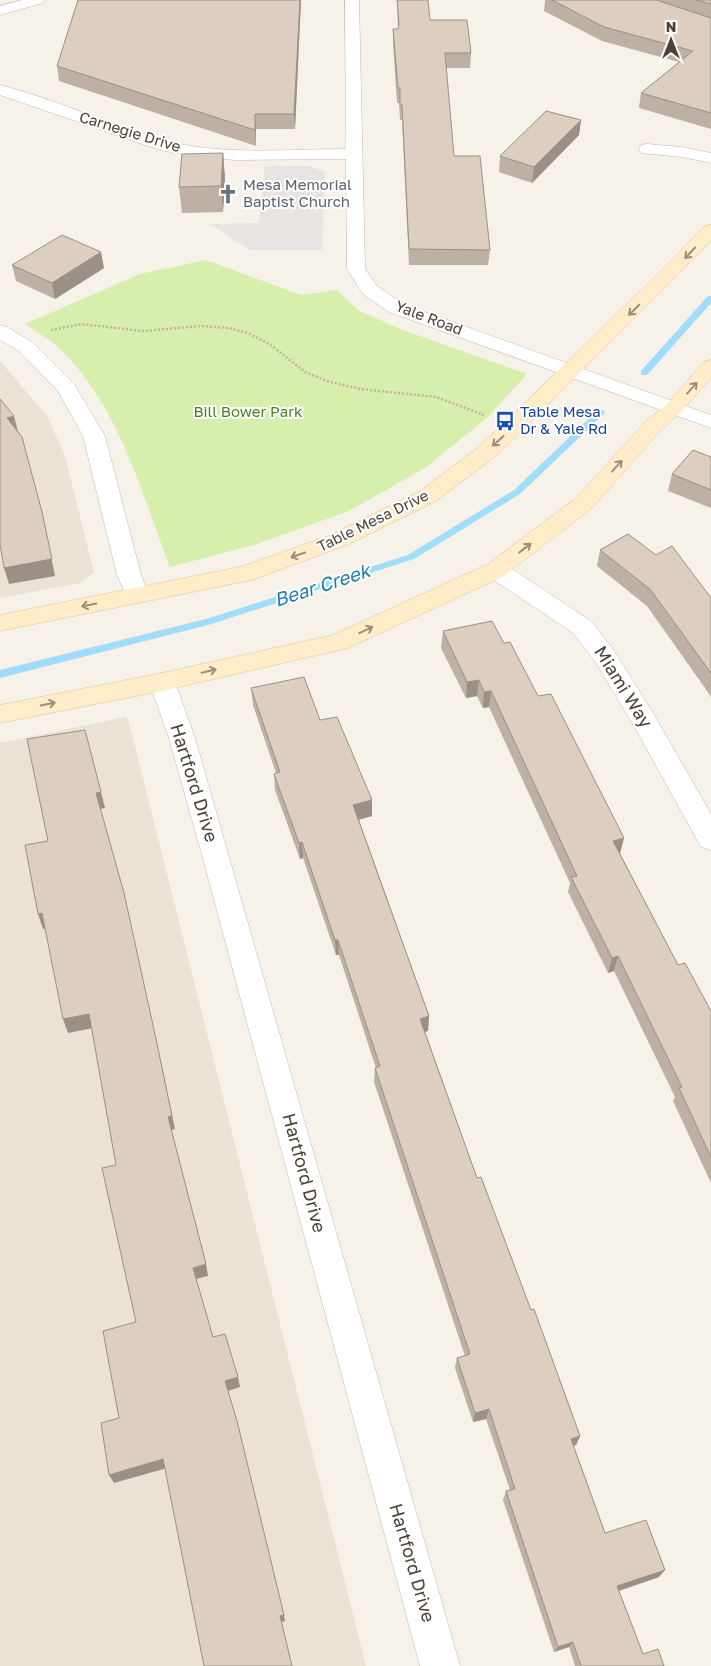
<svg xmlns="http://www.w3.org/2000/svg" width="711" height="1666" font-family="'Golos Text',sans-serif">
  <rect width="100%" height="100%" fill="#f6f1e9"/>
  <!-- residential -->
  <g fill="#ebe2d6">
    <polygon points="0,361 47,416 65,456 94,573 80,583 0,598"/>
    <polygon points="126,717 129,723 366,1666 0,1666 0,743"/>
  </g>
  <!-- green -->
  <path fill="#d7efad" d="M206,260L301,295L337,290L358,310L400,329L527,374L487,418L425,468L349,511L257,544L170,567C141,492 119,405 59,348C50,339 36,332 25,324L140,274Z"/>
  <!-- parking -->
  <polygon fill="#e7e4e1" points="265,166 309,166 325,172 322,250 250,250 210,224 259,223"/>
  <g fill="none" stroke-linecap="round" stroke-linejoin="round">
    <!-- stream -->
    <g fill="#9fddf9" fill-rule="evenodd">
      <polygon points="708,296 711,296 711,303 647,375 641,375 641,371"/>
      <polygon points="601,409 605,412 604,414 520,494 414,559 208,625 0,678 0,670 206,619 408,555 514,490 598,410"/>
    </g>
    <defs>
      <g id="street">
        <polygon points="22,0 45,0 43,3 0,15 0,6"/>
        <path d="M345,0H359L365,269L377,286L403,304L711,415V428L389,312L363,294L347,269L346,159L237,160L204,158L160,150L0,95V85C56,99 108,125 163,140C221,156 286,149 346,149Z"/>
        <polygon points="647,144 682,147 711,153 711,163 682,157 641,153 639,149 641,145"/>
        <polygon points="0,325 7,327 33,343 74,384 105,436 141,575 149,595 145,601 137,603 129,601 117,575 83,436 58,391 19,351 0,340"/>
        <polygon points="496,562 504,564 591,621 613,649 653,713 711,814 711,850 701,847 634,726 595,661 573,633 488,576 484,570 488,564"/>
        <polygon points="162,673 171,676 175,682 195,738 460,1666 420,1666 202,855 169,738 149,682 153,676"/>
      </g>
      <g id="secondary">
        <polygon points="711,225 711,241 520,433 492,459 436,501 347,545 252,580 0,631 0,615 240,567 331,535 420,491 476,449 504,423 661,271 705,226"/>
        <polygon points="711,360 711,378 680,413 660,431 592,508 504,576 348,648 162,691 0,723 0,705 162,673 333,635 488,564 576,498 646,421 666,405 704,362"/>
      </g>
    </defs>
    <!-- street casing -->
    <use href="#street" stroke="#c3b8aa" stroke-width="1"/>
    <!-- secondary casing -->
    <use href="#secondary" stroke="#dec496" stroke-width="1"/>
    <!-- path -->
    <polyline stroke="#c6b29a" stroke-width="2.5" stroke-dasharray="2 2" stroke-linecap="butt" points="51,330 82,324 143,331 201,326 229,328 248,333 271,345 305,372 327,381 360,389 436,397 484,415"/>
    <!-- street -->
    <use href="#street" fill="#fff" fill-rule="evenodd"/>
    <!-- secondary -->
    <use href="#secondary" fill="#ffedca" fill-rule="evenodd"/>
  </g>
  <!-- wall -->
  <g fill="#bdb1a5">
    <polygon points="301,0 295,129 256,129 256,146 59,81 57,66"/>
    <polygon points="397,0 430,20 471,53 470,68 446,68 454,156 490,250 488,265 409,265 402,120 400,120 399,103 397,103 393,44 393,29 398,29"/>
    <polygon points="545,0 711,0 711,129 639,108 641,93 679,62 602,41 544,11"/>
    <polygon points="581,120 579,135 532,183 499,172 500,156"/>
    <polygon points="223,153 225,179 223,212 182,213 179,187"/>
    <polygon points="12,265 104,268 55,299 16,281"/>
    <polygon points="711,457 711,508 668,491 672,474"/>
    <polygon points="600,550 711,598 711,697 705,688 647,606 597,566"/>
    <polygon points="443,631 504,643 538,696 678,965 711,1011 711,1183 673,1101 675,1097 614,971 608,973 568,892 570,883 489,707 483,708 477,696 466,698 441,648"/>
    <polygon points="251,688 320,720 372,816 359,820 429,1016 428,1031 425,1032 477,1178 531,1310 580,1436 576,1445 573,1446 605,1533 659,1577 619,1591 643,1654 664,1666 575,1666 569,1647 554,1652 503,1500 506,1491 510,1490 486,1419 473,1422 455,1368 457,1358 465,1356 374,1082 375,1068 376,1068 339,955 336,955 303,858 300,859 275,790 274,774 276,773 253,705"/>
  </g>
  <!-- shaded-wall -->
  <g fill="#9a9086">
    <polygon points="300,0 301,0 295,129 294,114"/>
    <polygon points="255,114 256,129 256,146 255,130"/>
    <polygon points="581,120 579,135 532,183 534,167"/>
    <polygon points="223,153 225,179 223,212 221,186"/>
    <polygon points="101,252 104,268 55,299 52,283"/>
    <polygon points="14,416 18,432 7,418"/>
    <polygon points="42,512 55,576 9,584 4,568"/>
    <polygon points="479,680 477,696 466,698 467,682"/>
    <polygon points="491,691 489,707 483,708 484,692"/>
    <polygon points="101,792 105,808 100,809 96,793"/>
    <polygon points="372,800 372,816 353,821 353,805"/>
    <polygon points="624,838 620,854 613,841"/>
    <polygon points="302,842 303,858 300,859 299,843"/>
    <polygon points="42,913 47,928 43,929 38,914"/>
    <polygon points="335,940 338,940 339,955 336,955"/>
    <polygon points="618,956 614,971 608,973 612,958"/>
    <polygon points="89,1014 93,1028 68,1033 63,1019"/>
    <polygon points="429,1016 428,1031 419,1033 420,1019"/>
    <polygon points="159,1053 175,1129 171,1130 168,1117"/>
    <polygon points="206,1264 208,1276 196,1279 193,1268"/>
    <polygon points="238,1377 240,1387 228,1391 225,1381"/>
    <polygon points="489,1409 486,1419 473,1422 475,1413"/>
    <polygon points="580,1436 576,1445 567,1448 571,1439"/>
    <polygon points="163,1459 167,1468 114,1483 109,1475"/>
    <polygon points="665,1570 659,1577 612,1593 617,1586"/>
    <polygon points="284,1615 285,1621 281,1622 280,1616"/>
    <polygon points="573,1642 569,1647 554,1652 558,1647"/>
  </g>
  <!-- building -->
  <g fill="#dccec0" stroke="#9a9086">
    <polygon points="78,0 300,0 294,114 255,114 255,130 57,66"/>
    <polygon points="397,0 428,0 430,20 467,20 471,53 445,53 454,156 480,156 490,250 409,249 402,105 400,105 400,88 398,88 393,29 398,29 399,24"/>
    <polygon points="552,0 656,0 711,18 711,113 641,93 693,51 604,27"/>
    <polygon points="696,0 711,0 711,4"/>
    <polygon points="546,111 581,120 534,167 500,156"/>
    <polygon points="223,153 221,186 179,187 182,154"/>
    <polygon points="62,235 101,252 52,283 12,265"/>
    <polygon points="0,399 14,416 7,418 22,437 42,512 52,559 4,568 0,544"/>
    <polygon points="693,450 711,457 711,490 672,474"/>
    <polygon points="628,534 656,555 672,546 711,598 711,673 650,589 600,550"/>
    <polygon points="492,621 504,643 510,642 538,696 551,694 624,838 613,841 678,965 685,963 711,1011 711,1157 679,1088 682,1087 618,956 612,958 571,877 577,876 491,691 484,692 479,680 467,682 443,631"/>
    <polygon points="304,677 320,720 337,717 372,800 353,805 429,1016 420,1019 477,1178 481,1177 531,1310 534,1309 580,1436 571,1439 605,1533 646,1520 665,1570 617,1586 643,1654 658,1649 664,1666 581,1666 573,1642 558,1647 506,1491 515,1489 489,1409 475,1413 457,1358 470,1354 375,1068 380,1066 338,940 335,940 302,842 299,843 274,774 280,772 251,688"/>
    <polygon points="85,730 101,792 96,793 124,893 156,1039 172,1116 168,1117 206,1264 193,1268 213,1337 225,1334 238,1377 225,1381 237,1421 284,1615 280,1616 292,1666 204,1666 163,1459 109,1475 101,1423 119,1418 103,1331 136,1322 102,1168 116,1165 89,1014 63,1019 42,913 38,914 25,845 48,841 27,739"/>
  </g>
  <!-- one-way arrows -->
  <defs><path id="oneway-shaft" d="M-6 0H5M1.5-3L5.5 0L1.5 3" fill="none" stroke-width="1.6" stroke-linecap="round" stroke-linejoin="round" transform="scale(1.25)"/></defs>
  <g stroke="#9c8e79">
    <use href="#oneway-shaft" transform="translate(690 253) rotate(133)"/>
    <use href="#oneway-shaft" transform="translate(634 310) rotate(135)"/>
    <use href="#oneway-shaft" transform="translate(692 388) rotate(-48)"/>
    <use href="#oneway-shaft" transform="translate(498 441) rotate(138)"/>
    <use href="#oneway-shaft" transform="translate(617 466) rotate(-48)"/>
    <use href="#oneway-shaft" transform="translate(525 548) rotate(-38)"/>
    <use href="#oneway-shaft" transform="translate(298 555) rotate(161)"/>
    <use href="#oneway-shaft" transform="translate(89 605) rotate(168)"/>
    <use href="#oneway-shaft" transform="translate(366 630) rotate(-25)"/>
    <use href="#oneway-shaft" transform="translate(209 671) rotate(-13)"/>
    <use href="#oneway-shaft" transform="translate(48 704) rotate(-11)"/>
  </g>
  <!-- icons -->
  <defs>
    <symbol id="church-bare" viewBox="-9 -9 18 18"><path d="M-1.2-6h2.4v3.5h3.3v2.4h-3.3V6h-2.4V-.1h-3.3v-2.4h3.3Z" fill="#6b7280" stroke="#fff" stroke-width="2.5" paint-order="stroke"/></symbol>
    <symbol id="bus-bare" viewBox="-9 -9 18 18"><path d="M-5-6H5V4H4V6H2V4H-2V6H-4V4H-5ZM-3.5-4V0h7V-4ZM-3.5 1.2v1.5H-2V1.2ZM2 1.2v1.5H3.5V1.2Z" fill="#1a4fb4" stroke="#fff" stroke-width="2.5" paint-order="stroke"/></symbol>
  </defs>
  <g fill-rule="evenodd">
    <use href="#church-bare" x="214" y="180" width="28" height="28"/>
    <use href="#bus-bare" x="491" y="407" width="28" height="28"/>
  </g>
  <g text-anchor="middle" stroke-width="4" stroke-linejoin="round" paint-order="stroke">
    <!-- far-street labels -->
    <g font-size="15" fill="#4b4136" stroke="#fff">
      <text transform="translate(130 132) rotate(17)" y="5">Carnegie Drive</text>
      <text transform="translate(429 318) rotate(21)" y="5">Yale Road</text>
      <text transform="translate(373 521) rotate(-26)" y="5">Table Mesa Drive</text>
    </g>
    <!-- far-worship labels -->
    <g font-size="15" fill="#5b616d" stroke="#fff" text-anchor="start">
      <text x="243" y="190">Mesa Memorial<tspan x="243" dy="17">Baptist Church</tspan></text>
    </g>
    <!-- far-park labels -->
    <g font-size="15" fill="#4d7f20" stroke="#fff">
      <text x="248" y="417">Bill Bower Park</text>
    </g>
    <!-- far-transit labels -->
    <g font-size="15" fill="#164399" stroke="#fff" text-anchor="start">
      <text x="520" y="417">Table Mesa<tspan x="520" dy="17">Dr &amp; Yale Rd</tspan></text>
    </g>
    <!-- street labels -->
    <g font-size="18" fill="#4b4136" stroke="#fff">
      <text transform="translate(623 687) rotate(58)" y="6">Miami Way</text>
      <text transform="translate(194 783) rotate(73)" y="6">Hartford Drive</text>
      <text transform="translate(304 1173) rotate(75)" y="6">Hartford Drive</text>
      <text transform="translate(412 1563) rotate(74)" y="6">Hartford Drive</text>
    </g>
    <!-- water labels -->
    <g font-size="19" font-style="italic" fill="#1f7caa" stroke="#fff">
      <text transform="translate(322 585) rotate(-18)" y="7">Bear Creek</text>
    </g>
  </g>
  <!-- north arrow -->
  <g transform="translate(671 40)" stroke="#ffffff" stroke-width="4" paint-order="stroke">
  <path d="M0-4L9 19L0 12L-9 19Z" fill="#4b4136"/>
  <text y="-8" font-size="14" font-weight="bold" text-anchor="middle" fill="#4b4136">N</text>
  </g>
</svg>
